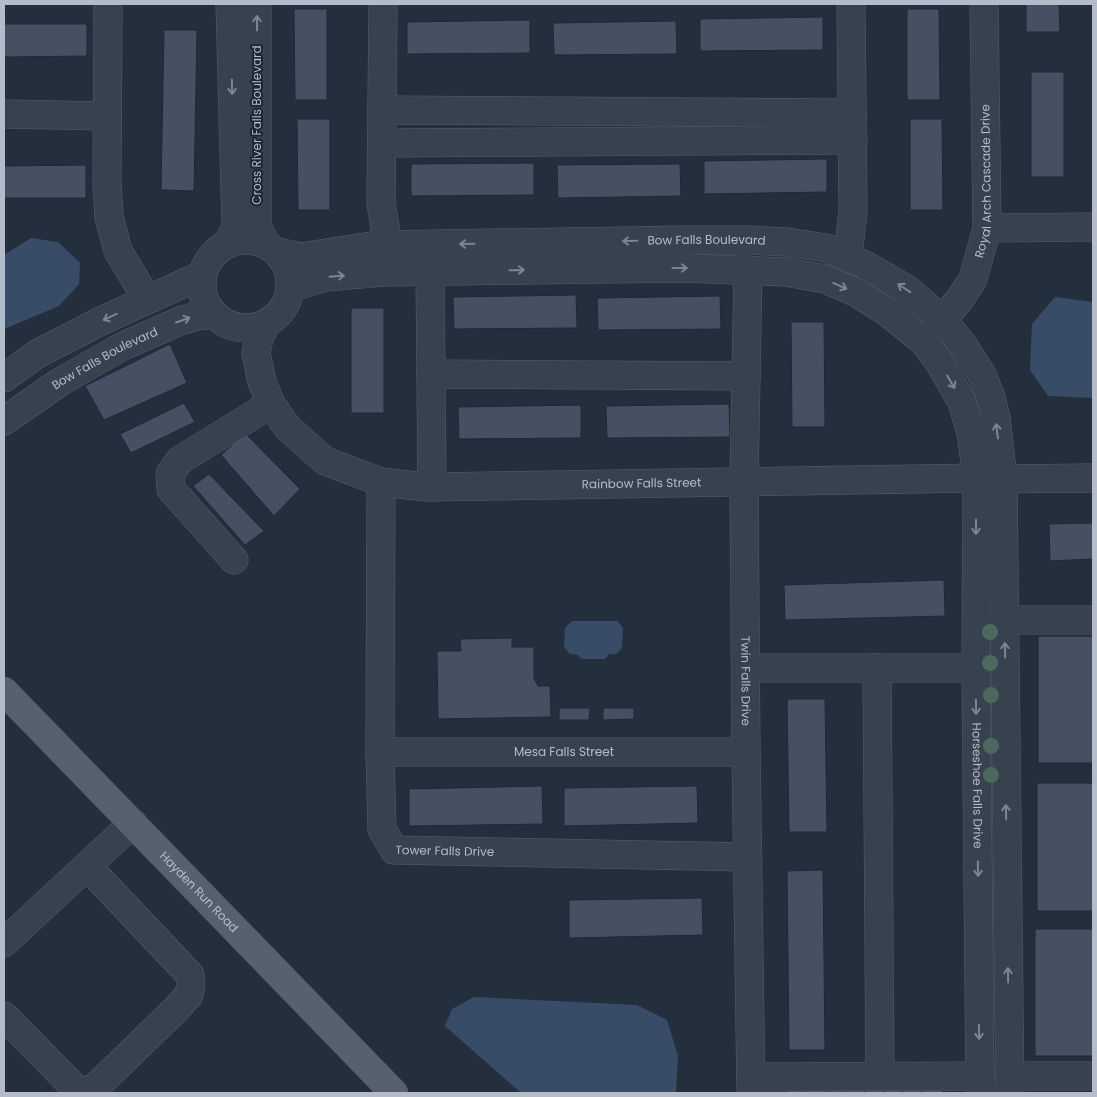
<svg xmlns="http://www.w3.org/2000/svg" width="1097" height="1097" font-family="Poppins,sans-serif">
  <rect width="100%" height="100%" fill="#242f3e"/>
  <!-- green -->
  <g fill="#263c3f">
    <polygon points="990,625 991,625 994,844 991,846 988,626"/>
    <polygon points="991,851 994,852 996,1069 992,1071"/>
  </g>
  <!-- water -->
  <g fill="#394c67">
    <polygon points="31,238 58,242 80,263 79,284 59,306 4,329 4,255"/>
    <polygon points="1055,297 1093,302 1093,398 1048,396 1030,370 1032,324"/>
    <polygon points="572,621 617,621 623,628 622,648 616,654 609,654 605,659 581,659 578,655 570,654 564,647 565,628"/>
    <polygon points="474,997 637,1005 667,1020 678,1056 676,1093 521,1093 445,1026 452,1009"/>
  </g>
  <!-- building -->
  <g fill="#455162" stroke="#1f2835">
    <polygon points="1026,4 1059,4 1060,32 1026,32"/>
    <polygon points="294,9 327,9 327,100 295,100"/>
    <polygon points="907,9 939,9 940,100 907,100"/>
    <polygon points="823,17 823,50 700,51 700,19"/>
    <polygon points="530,20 530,53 407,54 407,22"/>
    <polygon points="676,21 677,54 554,55 553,23"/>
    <polygon points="4,24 87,24 87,56 4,57"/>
    <polygon points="164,30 197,30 194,191 161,190"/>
    <rect x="1031" y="72" width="33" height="105"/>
    <polygon points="297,119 330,119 330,210 298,210"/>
    <polygon points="910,119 942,119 943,210 910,210"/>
    <polygon points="827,159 827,192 704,194 704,161"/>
    <polygon points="534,163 534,195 411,196 411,164"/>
    <polygon points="680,164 681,196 558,198 557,165"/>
    <polygon points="86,165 86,198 4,198 4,166"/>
    <polygon points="576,295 577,328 454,329 453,297"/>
    <polygon points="720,296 721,329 598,330 597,298"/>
    <rect x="351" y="308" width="33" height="105"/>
    <polygon points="791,322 824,322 825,427 792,427"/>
    <polygon points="170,344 187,383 104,420 85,386"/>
    <polygon points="184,403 195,422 131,453 120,434"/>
    <polygon points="729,404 730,437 607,438 606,406"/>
    <polygon points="581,405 581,438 459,439 458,407"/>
    <polygon points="245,433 300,489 274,516 221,455"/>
    <polygon points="209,474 264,531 245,545 193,486"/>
    <polygon points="1093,523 1093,559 1050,561 1049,524"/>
    <polygon points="944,580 945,616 785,620 784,585"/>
    <rect x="1038" y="636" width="55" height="127"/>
    <polygon points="512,638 512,647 534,647 534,678 538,686 550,686 551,717 438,719 437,651 461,651 460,639"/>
    <polygon points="787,699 825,699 827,832 789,832"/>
    <polygon points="559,708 590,708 589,720 559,720"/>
    <polygon points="603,708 634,708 634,719 603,720"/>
    <rect x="1037" y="783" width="56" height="128"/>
    <polygon points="542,786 543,824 409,826 409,789"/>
    <polygon points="697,786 698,823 564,826 564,788"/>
    <polygon points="823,870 825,1050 789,1050 787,871"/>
    <polygon points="702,898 703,935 569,938 569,900"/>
    <rect x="1035" y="929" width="58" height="127"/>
    <rect x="787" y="1090" width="19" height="3"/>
    <rect x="806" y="1090" width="20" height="3"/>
    <rect x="826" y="1090" width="20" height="3"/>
    <rect x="846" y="1090" width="19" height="3"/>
    <rect x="865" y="1090" width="19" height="3"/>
    <rect x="884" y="1090" width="19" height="3"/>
    <rect x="903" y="1090" width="19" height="3"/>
    <rect x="922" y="1090" width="20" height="3"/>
  </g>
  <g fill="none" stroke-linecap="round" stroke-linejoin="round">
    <defs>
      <g id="minor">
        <polyline points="108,4 107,184 109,217 118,251 135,279 146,300"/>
        <polyline points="257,4 257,226 266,245"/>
        <polyline points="383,4 381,203 388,245"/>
        <polyline points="382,110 852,113"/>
        <polyline points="4,114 107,116"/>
        <polyline points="382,143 853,140"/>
        <polyline points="987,228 1093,227"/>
        <circle cx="246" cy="284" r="44"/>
        <polyline points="228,244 234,231 236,225 230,4"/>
        <path id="s1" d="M277,252L301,257L377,245L686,240H748L787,242L826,248L865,265L907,289L942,319L963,345L982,375L991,397L996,418L1003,479L1010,1093"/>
        <polyline points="848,257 853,210 851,4"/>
        <path id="s2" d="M748,270L744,482L746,752L751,1093"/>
        <polyline points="430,271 432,487"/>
        <path id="s3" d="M290,288L326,277L384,272L685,268L786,272L825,279L857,293L887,312L924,342L939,362L962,402L971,432L977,478L976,668L980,1093"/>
        <path id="s4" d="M266,324L259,338L256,353L262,382L271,404L287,427L325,461L381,482L426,487L977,478L1003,479L1093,478"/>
        <path id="s5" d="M931,333L960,299L973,279L987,228L984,4"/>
        <polyline points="431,374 746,376"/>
        <polyline points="4,378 37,354 101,321 202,275"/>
        <path id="s6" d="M4,421L60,382L123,346L180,321L197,316L213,314"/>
        <path id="s7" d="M381,482L380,752L382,829L394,850L748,857"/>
        <polyline points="234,560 171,489 170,474 180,460 271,404"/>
        <polyline points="1004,620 1093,620"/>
        <polyline points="746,668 976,668"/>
        <polyline points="877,668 880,1076"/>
        <path id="s8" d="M380,752H746"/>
        <polyline points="4,943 133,823"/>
        <polyline points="4,1016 80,1093"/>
        <polyline points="1010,1076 1093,1076"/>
        <polyline points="751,1077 980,1076"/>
        <polyline points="81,1093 96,1087 175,1010 189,995 191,984 190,975 87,866"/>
      </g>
      <g id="major">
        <path id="s9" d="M4,691L394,1093"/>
      </g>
    </defs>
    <!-- minor casing -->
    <use href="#minor" stroke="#565f6c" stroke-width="29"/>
    <!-- major casing -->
    <use href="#major" stroke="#414a57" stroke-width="29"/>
    <!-- minor -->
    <use href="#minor" stroke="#38414e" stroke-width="28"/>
    <!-- major -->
    <use href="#major" stroke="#56606e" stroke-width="28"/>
  </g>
  <!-- trees -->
  <g fill="#4b6a5d">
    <circle cx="990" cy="632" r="8"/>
    <circle cx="990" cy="663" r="8"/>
    <circle cx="991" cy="695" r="8"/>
    <circle cx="991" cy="746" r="8"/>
    <circle cx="991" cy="775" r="8"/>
  </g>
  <!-- one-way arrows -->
  <defs><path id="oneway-shaft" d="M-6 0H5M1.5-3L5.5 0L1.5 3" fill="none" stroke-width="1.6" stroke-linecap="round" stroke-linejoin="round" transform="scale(1.25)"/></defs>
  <g stroke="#7c8592">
    <use href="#oneway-shaft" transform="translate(257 23) rotate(-90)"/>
    <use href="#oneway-shaft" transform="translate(232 87) rotate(89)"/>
    <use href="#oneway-shaft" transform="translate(630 241) rotate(179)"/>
    <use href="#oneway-shaft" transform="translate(467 244) rotate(179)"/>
    <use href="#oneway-shaft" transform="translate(680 268)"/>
    <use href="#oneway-shaft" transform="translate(517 270) rotate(-1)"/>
    <use href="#oneway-shaft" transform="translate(337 276) rotate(-5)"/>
    <use href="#oneway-shaft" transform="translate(840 286) rotate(24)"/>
    <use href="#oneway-shaft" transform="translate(904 288) rotate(-146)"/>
    <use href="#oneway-shaft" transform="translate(110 317) rotate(155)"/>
    <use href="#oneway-shaft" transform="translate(183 320) rotate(-19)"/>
    <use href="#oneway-shaft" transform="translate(951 382) rotate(60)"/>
    <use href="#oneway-shaft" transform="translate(997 431) rotate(-97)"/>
    <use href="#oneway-shaft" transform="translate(976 527) rotate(90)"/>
    <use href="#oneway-shaft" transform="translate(1005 650) rotate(-91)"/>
    <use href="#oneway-shaft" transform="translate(976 707) rotate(89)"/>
    <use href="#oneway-shaft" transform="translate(1006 812) rotate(-91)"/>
    <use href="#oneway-shaft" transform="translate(978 869) rotate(89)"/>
    <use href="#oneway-shaft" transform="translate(1008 975) rotate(-91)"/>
    <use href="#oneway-shaft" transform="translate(979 1032) rotate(89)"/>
  </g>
  <g text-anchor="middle" stroke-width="4" stroke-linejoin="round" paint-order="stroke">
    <!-- street labels -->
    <g font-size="12" fill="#b4bcc9" stroke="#1d2633">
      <text transform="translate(257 125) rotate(-90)" y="4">Cross River Falls Boulevard</text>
      <text dy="4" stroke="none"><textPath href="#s5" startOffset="168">Royal Arch Cascade Drive</textPath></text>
      <text dy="4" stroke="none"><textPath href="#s1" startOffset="431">Bow Falls Boulevard</textPath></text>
      <text dy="4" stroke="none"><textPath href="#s6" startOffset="119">Bow Falls Boulevard</textPath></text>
      <text dy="4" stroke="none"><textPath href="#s4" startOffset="484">Rainbow Falls Street</textPath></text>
      <text dy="4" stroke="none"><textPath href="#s2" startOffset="411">Twin Falls Drive</textPath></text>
      <text dy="4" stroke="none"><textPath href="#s8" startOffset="184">Mesa Falls Street</textPath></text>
      <text dy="4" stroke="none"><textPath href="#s3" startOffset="1112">Horseshoe Falls Drive</textPath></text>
      <text dy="4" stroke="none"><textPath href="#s7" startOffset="422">Tower Falls Drive</textPath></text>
      <text dy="4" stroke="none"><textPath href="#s9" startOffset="280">Hayden Run Road</textPath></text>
    </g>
  </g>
  <!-- border -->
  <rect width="1097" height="1097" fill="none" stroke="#b4bcc9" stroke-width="10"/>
</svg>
